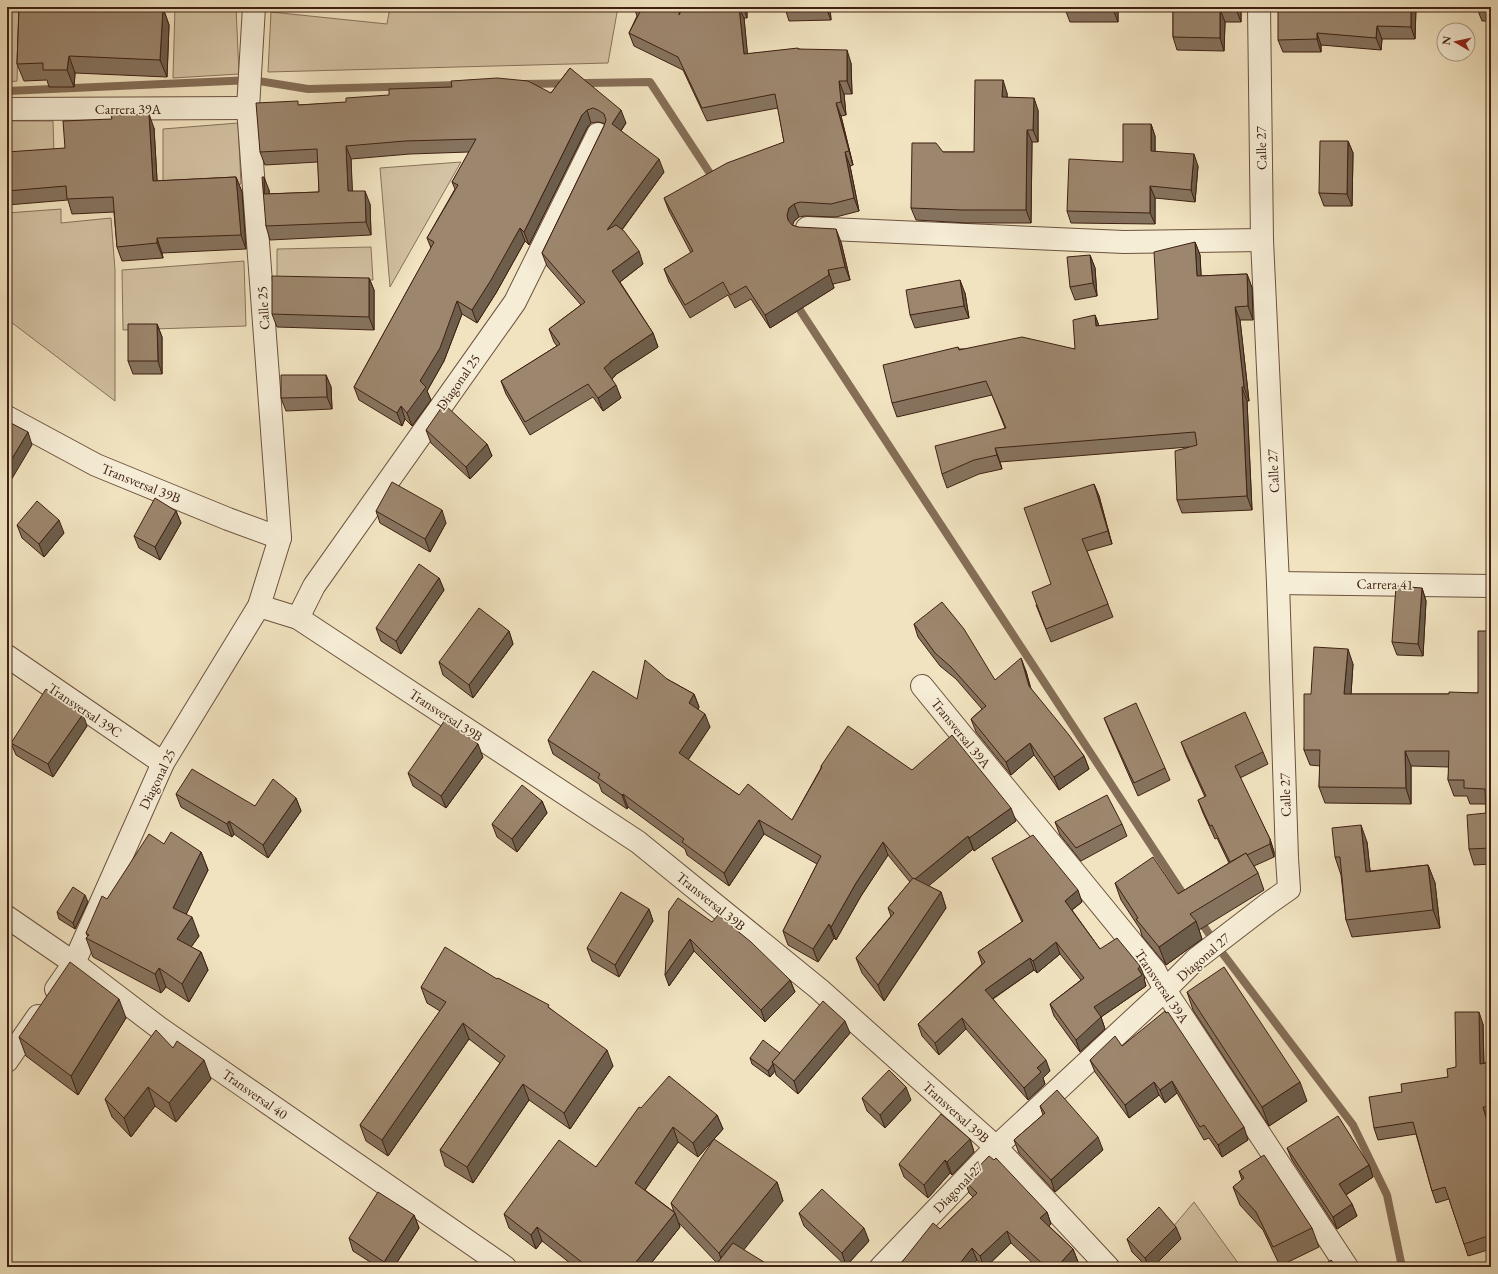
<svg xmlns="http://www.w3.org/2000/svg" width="1498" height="1274" font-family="'EB Garamond',serif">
  <rect width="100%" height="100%" fill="#f1e3c0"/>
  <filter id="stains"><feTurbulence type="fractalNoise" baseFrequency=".005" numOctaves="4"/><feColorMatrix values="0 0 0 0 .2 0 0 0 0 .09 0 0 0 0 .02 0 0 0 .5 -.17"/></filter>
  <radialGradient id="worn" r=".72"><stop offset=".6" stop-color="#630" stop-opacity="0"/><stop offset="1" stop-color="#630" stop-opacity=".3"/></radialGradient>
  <!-- green -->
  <g fill="#d3c2a3" stroke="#89725b">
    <polygon points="7,7 53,7 19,19 17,81 7,82"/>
    <polygon points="175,7 236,7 239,74 173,78"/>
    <polygon points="390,7 618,7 608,63 268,72 271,12 387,24"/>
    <polygon points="7,121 53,121 54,156 7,160"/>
    <polygon points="238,123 241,184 163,189 163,129"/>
    <polygon points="461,162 390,287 380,168"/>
    <polygon points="61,209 61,223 111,218 115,270 115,401 7,319 7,213"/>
    <polygon points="371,247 373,280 277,280 277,249"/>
    <polygon points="244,261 246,326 123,330 122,270"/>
    <polygon points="1194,1202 1241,1267 1139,1267"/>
  </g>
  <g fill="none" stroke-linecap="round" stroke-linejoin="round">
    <!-- stream -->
    <g stroke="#856e57" stroke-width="8">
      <polyline points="523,84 650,82 715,181"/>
      <polyline points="7,91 252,80 308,89 461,85"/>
      <polyline points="794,301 1187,900"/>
      <polyline points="1199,919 1220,950 1353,1125 1387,1195 1402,1267"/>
    </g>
    <defs>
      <g id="street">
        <polyline points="7,109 248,108"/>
        <polyline points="807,228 1124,242 1262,240"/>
        <polyline points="7,417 96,465 228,519 280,538"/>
        <polyline points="1278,583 1491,586"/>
        <polyline points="259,606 298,618 638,842 819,989 996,1147 1108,1267"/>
        <polyline points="298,618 314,586 515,302 598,134"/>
        <polyline points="7,656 163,763"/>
        <polyline points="922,686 1155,971 1165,990 1347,1267"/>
        <polyline points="7,917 74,963 158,1027 505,1267"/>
        <polyline points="56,989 74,963 163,763 259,606 280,538 248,108 254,7"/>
        <polyline points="7,1061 38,1016"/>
        <polyline points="881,1267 996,1147 1165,990 1196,959 1269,903 1289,889 1287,858 1278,583 1262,240 1259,7"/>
      </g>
    </defs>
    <!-- street casing -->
    <use href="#street" stroke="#6c523e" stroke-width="24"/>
    <!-- street -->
    <use href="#street" stroke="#f6edd6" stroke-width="22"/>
  </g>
  <!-- wall -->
  <g fill="#86735e" stroke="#3f2113">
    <polygon points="19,7 159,7 163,8 169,25 167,77 75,73 74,87 49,87 47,80 24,81 17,64"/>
    <polygon points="334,7 365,7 365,11"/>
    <polygon points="634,7 747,7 747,18 744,18 747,54 799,49 851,63 852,94 844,94 846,115 841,116 853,165 850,166 859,211 836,217 805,216 799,217 794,221 792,225 841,242 850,280 833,284 834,288 770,328 751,299 735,308 728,295 690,318 669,282 664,269 691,253 669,211 664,198 784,142 778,108 707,121 683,70 634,46 629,33 637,16"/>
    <polygon points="830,7 831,20 789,21 785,8"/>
    <polygon points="1118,7 1118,22 1070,22 1065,9"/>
    <polygon points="1173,7 1241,7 1241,22 1225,22 1224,51 1177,50 1173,37"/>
    <polygon points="1416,7 1415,39 1382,39 1381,50 1321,45 1321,52 1283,52 1278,40"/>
    <polygon points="1491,7 1491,21 1482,21 1477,8"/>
    <polygon points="570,68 626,123 621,131 664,172 622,230 643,264 620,282 653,333 658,347 615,375 615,376 612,379 621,398 603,411 593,397 530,435 506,394 501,381 557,346 554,342 549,329 581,305 547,266 542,253 604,126 605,124 603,123 598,122 591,123 587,128 529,245 525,241 496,293 477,323 462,314 444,361 427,391 431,400 412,426 405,419 402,426 359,400 354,387 431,248 427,238 455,189 452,182 469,152 410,154 351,159 352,191 370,204 371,235 270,240 266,226 269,190 269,194 319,192 318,162 265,165 260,152 299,105 551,93"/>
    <polygon points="1007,93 1007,97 1038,110 1038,142 1032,142 1031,223 967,223 916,220 911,208 943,152 974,152"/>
    <polygon points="1151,124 1155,136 1155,151 1198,166 1195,202 1155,198 1155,224 1071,223 1067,211 1123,162"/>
    <polygon points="154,128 157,181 236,177 242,192 246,249 162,253 163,258 122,261 117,247 114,212 72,214 68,200 7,205 7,169 65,148"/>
    <polygon points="1348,141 1353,153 1352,206 1324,206 1319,193"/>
    <polygon points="1195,242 1200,255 1201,276 1247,274 1252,288 1253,320 1240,320 1249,401 1247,401 1252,510 1182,513 1177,500 1189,447 1000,462 1002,469 979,474 947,488 942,474 1005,428 992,395 897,417 892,403 958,347 959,349 1075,349 1095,315 1099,326 1158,319"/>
    <polygon points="1090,255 1095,268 1097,296 1075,300 1070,287"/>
    <polygon points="369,278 374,290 374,330 277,327 272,314"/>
    <polygon points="965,293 969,318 915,328 910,315"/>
    <polygon points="157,324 162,337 162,374 133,374 128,361"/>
    <polygon points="326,375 331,387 332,409 286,411 281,398"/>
    <polygon points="426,430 487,444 492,456 470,479 431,443"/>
    <polygon points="1094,484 1099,496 1112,544 1087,551 1113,617 1051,642 1036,605 1051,584"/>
    <polygon points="176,511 181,523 160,560 139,548 134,536"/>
    <polygon points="376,511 446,523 430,552 380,523"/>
    <polygon points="17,525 64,533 44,557 22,538"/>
    <polygon points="439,578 444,590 401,654 381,641 376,628"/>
    <polygon points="1422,588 1426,601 1423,656 1397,655 1392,642"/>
    <polygon points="914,624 995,680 1026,671 1030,688 1084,756 1089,769 1059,790 1034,755 1011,775 976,732 971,719 982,709 956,679 940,666 918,637"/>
    <polygon points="509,631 513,644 473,698 443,675 439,662"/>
    <polygon points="1491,631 1491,864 1474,865 1469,849 1486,813 1486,804 1470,804 1467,796 1454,796 1448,780 1449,767 1411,766 1411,804 1325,803 1319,787 1320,766 1310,765 1304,750 1311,694 1353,664 1351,694 1449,694 1478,693"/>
    <polygon points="667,679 694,694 699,707 698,709 710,727 688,760 739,795 792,820 821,768 821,766 912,770 1016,821 974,851 973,849 928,886 941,892 946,908 884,1001 862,973 856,958 891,916 888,908 910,882 888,855 861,896 836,940 834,938 818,962 788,945 783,931 817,864 764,834 729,886 687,855 685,849 628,807 627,809 602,792 599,784 553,754 548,740 637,699"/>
    <polygon points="1104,718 1165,768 1170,780 1138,796 1109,730"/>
    <polygon points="87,726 53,777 16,755 11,743"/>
    <polygon points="1181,742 1263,752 1268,764 1240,778 1270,839 1274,852 1274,857 1254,866 1258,873 1264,890 1199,930 1202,939 1166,965 1142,936 1140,929 1121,900 1115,883 1178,894 1229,863 1217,838 1215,839 1203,813 1198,800 1205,797 1186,755"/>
    <polygon points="483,757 446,808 413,786 408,773"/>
    <polygon points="176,794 255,806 296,798 301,811 268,858 234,834 232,837 181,807"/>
    <polygon points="542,801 547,813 517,852 497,837 492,824"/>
    <polygon points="1055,822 1122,824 1127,836 1081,861 1060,835"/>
    <polygon points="1367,842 1370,871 1428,865 1435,883 1440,928 1352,937 1346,920 1341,875 1335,857"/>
    <polygon points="164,844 201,852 208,870 186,914 199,936 191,947 201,952 208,970 189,1002 166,987 161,993 93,957 86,938 88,937 86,933 107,899"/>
    <polygon points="992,858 1082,902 1072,910 1100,949 1145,978 1144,979 1146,986 1101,1017 1105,1029 1080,1052 1054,1016 1050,1004 1081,980 1060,954 1037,973 1034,970 993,999 1050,1071 1043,1078 1045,1084 1028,1100 966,1029 939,1055 922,1036 918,1024 982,964 978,952 1022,922 997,869"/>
    <polygon points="88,902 75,929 59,919 57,912"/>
    <polygon points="649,909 653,921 619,977 592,961 587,948"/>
    <polygon points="669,911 712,922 790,980 795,992 765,1022 694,951 669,986"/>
    <polygon points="497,979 551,1009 613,1066 570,1129 529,1100 473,1183 445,1166 440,1150 500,1063 469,1039 388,1156 366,1141 360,1125 440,1011 427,1003 421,987"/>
    <polygon points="1187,992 1307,1101 1269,1126 1193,1010"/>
    <polygon points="1166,1013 1248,1140 1222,1157 1209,1138 1204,1140 1177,1093 1165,1103 1159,1095 1129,1118 1095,1072 1090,1060 1122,1046"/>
    <polygon points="126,1018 78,1095 26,1056 19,1037"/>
    <polygon points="1483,1024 1484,1063 1491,1062 1491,1118 1487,1119 1491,1132 1491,1249 1468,1256 1449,1199 1436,1203 1432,1191 1416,1134 1378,1140 1374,1128 1402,1092 1448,1077 1456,1067"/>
    <polygon points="850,1033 798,1094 776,1075 775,1071 770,1077 752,1064 750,1058 780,1053"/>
    <polygon points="173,1048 211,1079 176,1122 155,1106 131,1137 112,1117 105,1099"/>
    <polygon points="862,1098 911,1100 885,1128 867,1111"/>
    <polygon points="1040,1106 1103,1150 1055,1192 1019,1153 1014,1140 1043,1115"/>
    <polygon points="641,1108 717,1115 723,1129 698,1157 678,1142 645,1190 674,1212 671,1203 777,1182 783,1201 717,1263 679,1223 680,1227 648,1267 575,1267 542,1241 536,1249 509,1228 504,1214 596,1167"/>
    <polygon points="970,1139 974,1152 952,1175 950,1173 928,1198 904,1177 899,1164"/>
    <polygon points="1287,1148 1369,1165 1373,1177 1346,1195 1352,1204 1357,1216 1337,1229 1292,1160"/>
    <polygon points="1239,1171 1312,1228 1319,1247 1280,1266 1263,1230 1240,1205 1233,1187 1242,1180"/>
    <polygon points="965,1181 1047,1212 1051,1224 1049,1226 1073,1249 1078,1262 1073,1267 1037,1267 1011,1243 986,1267 983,1267 977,1260 940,1229 973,1197 969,1193"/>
    <polygon points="799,1213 869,1241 846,1266 804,1226"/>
    <polygon points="414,1215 419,1228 394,1267 378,1267 353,1251 349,1238"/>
    <polygon points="1127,1239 1181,1239 1153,1267 1147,1267 1132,1252"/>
  </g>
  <!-- shaded-wall -->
  <g fill="#6d5e4c" stroke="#3f2113">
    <polygon points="680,7 685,7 679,15"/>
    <polygon points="739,7 744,18 749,68 744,54"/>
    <polygon points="743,7 747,7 747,18"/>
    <polygon points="826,7 830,7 831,20 826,8"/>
    <polygon points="1113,7 1118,7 1118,22 1113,9"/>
    <polygon points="1236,7 1241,7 1241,22 1236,9"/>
    <polygon points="1411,7 1416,7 1415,39 1411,27"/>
    <polygon points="163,8 169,25 167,77 160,60"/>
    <polygon points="1220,9 1225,22 1224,51 1220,38"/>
    <polygon points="1377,26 1382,39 1381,50 1376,38"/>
    <polygon points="1317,33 1321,45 1321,52 1317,39"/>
    <polygon points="847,50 851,63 852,94 847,81"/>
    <polygon points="69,56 75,73 74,87 67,70"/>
    <polygon points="1003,80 1007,93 1007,110 1002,97"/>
    <polygon points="839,81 844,94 846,115 841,102"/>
    <polygon points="1034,98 1038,110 1038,142 1033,130"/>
    <polygon points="836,103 841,116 853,165 849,151"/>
    <polygon points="587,110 591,123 587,128 529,245 524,232 582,115"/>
    <polygon points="621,110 626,123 616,137 612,124"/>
    <polygon points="149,114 154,128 158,196 153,181"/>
    <polygon points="1151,124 1155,136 1155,162 1151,151"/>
    <polygon points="1027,130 1032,142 1031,223 1026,210"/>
    <polygon points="1348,141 1353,153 1352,206 1347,194"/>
    <polygon points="346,146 351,159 353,204 348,191"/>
    <polygon points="845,152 850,166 859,211 854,198"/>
    <polygon points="1194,154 1198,166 1195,202 1191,190"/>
    <polygon points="659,159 664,172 612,243 607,230"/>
    <polygon points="236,177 242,192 246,249 241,235"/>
    <polygon points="264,177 269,190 269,207 264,194"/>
    <polygon points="1150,186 1155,198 1155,224 1150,213"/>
    <polygon points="365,191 370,204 371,235 366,222"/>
    <polygon points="794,204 799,217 794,221 792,228 788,220 787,215 789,208"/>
    <polygon points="520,228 525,241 496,293 477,323 472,310"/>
    <polygon points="836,229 841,242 850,280 845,267"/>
    <polygon points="157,238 162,253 163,258 157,243"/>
    <polygon points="1195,242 1200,255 1202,290 1197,276"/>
    <polygon points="639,251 643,264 617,284 612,271"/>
    <polygon points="1090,255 1095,268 1097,296 1093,283"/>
    <polygon points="828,270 834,288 770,328 765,315"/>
    <polygon points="1247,274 1252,288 1253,320 1248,306"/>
    <polygon points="369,278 374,290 374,330 369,317"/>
    <polygon points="960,280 965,293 969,318 964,306"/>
    <polygon points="457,301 462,314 444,361 427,391 431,400 412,426 407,413 420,381"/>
    <polygon points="1235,307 1240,320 1249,401 1244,387"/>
    <polygon points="1095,315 1100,329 1096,326"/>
    <polygon points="157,324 162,337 162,374 158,361"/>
    <polygon points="653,333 658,347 615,375 615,376 609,381 604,368 610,362"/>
    <polygon points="326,375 331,387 332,409 327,397"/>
    <polygon points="616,385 621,398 603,411 598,398"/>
    <polygon points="1242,387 1247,401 1252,510 1247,496"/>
    <polygon points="401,406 405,419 402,426 397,413"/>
    <polygon points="28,432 32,445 7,487 7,467"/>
    <polygon points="487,444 492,456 470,479 466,467"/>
    <polygon points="995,448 1000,462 1002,469 997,455"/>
    <polygon points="1094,484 1099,496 1112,544 1108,531"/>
    <polygon points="442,510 446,523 430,552 425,539"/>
    <polygon points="176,511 181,523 160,560 155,547"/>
    <polygon points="59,520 64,533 44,557 39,544"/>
    <polygon points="439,578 444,590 401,654 396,641"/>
    <polygon points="1422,588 1426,601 1423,656 1418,644"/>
    <polygon points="509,631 513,644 473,698 469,685"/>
    <polygon points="1348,649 1353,664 1350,709 1344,694"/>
    <polygon points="1021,658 1026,671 1034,699 1029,686"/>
    <polygon points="694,694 699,707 694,716 689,703"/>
    <polygon points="83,714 87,726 53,777 48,764"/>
    <polygon points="705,714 710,727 684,766 679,753"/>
    <polygon points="1030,743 1034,755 1011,775 1006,762"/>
    <polygon points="478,744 483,757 446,808 441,796"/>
    <polygon points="1405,751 1411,766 1411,804 1406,788"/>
    <polygon points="1084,756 1089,769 1059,790 1054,777"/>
    <polygon points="623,794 628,807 627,809 622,795"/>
    <polygon points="296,798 301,811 268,858 263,845"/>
    <polygon points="542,801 547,813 517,852 512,839"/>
    <polygon points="1011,808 1016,821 974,851 969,838"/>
    <polygon points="759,820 764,834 729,886 724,873"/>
    <polygon points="229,821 234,834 232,837 227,824"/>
    <polygon points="1361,825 1367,842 1372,889 1366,872"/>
    <polygon points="968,836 973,849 919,894 914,880"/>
    <polygon points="1270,839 1274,852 1274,857 1270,844"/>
    <polygon points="883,842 888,855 861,896 836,940 831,927 856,883"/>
    <polygon points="201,852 208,870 180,927 173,908"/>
    <polygon points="1428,865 1435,883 1440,928 1433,910"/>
    <polygon points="1078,890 1082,902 1069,912 1065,901"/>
    <polygon points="941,892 946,908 884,1001 878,985"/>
    <polygon points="85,895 88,902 75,929 73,923"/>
    <polygon points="649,909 653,921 619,977 615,965"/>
    <polygon points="192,917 199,936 184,957 177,939"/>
    <polygon points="1196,921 1202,939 1166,965 1159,947"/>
    <polygon points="829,924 834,938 818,962 813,949"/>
    <polygon points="690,939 694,951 669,986 665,975"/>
    <polygon points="1056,942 1060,954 1037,973 1033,961"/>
    <polygon points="201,952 208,970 189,1002 182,984"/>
    <polygon points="1030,958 1034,970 989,1001 985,990"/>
    <polygon points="1140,966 1145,978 1144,979 1146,986 1101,1017 1105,1029 1080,1052 1076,1040 1094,1007"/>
    <polygon points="159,968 166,987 161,993 155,974"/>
    <polygon points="790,980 795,992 765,1022 761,1010"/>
    <polygon points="119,999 126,1018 78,1095 71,1076"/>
    <polygon points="1479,1012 1483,1024 1484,1076 1480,1064"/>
    <polygon points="962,1018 966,1029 939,1055 935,1043"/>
    <polygon points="845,1021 850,1033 798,1094 794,1081"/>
    <polygon points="463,1023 469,1039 388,1156 382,1140"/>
    <polygon points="607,1050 613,1066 570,1129 564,1113"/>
    <polygon points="204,1060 211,1079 176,1122 169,1103"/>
    <polygon points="1046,1060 1050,1071 1043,1078 1045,1084 1028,1100 1024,1088 1037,1068"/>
    <polygon points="773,1064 775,1071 770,1077 768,1071"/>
    <polygon points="1172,1081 1177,1093 1165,1103 1160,1090"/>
    <polygon points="1154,1082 1159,1095 1129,1118 1125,1105"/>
    <polygon points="1300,1082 1307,1101 1269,1126 1262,1107"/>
    <polygon points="523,1084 529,1100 473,1183 467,1167"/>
    <polygon points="148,1087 155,1106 131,1137 124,1118"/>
    <polygon points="906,1087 911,1100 885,1128 880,1115"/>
    <polygon points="1483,1107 1491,1132 1491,1135"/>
    <polygon points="717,1115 723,1129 698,1157 693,1143"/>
    <polygon points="673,1127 678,1142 640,1197 635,1183"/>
    <polygon points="1244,1127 1248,1140 1222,1157 1218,1145"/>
    <polygon points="1098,1137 1103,1150 1055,1192 1051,1180"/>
    <polygon points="970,1139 974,1152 952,1175 947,1162"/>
    <polygon points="945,1160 950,1173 928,1198 924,1185"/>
    <polygon points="1369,1165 1373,1177 1344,1196 1339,1184"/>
    <polygon points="777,1182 783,1201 730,1267 724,1267 719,1253"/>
    <polygon points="1352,1204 1357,1216 1337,1229 1333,1217"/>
    <polygon points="1047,1212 1051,1224 1045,1230 1040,1218"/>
    <polygon points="675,1213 680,1227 648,1267 632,1267"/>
    <polygon points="414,1215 419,1228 394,1267 386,1267 384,1262"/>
    <polygon points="537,1227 542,1241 536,1249 531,1235"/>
    <polygon points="1176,1227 1181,1239 1153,1267 1149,1267 1145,1258"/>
    <polygon points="864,1228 869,1241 846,1266 842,1253"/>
    <polygon points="1007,1231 1011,1243 986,1267 984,1267 980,1256"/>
    <polygon points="972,1248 977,1260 971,1267 957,1267"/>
    <polygon points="1073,1249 1078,1262 1073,1267 1057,1267"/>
  </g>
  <!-- building -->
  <g fill="#9c866d" stroke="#3f2113">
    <polygon points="19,7 153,7 163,8 160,60 69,56 67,70 43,70 43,63 17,64"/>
    <polygon points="635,7 680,7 679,15 683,7 739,7 744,54 798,48 798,49 847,50 847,81 839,81 841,102 836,103 849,151 845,152 854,198 831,204 800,202 794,204 789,208 787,215 788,220 792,225 798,227 836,229 845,267 828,270 829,275 765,315 746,286 730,295 723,282 685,305 664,269 693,251 664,198 727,163 784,142 775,94 702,108 678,57 629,33 641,10"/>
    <rect x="785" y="7" width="41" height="1"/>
    <rect x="1065" y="7" width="48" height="2"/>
    <polygon points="1173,7 1236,7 1236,9 1220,9 1220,38 1173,37"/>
    <polygon points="1283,7 1411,7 1411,27 1377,26 1376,38 1317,33 1317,39 1278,40 1278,10 1283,10"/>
    <rect x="1477" y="7" width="14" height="1"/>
    <polygon points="570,68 621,110 612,124 659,159 607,230 616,225 624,231 639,251 612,271 653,333 610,362 610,363 604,368 616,385 598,398 588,384 525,422 501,381 560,344 549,329 585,302 542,253 604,126 606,120 604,114 598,110 593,108 587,110 582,115 524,232 520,228 491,280 472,310 457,301 440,348 420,381 426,387 407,413 401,406 397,413 354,387 434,242 427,238 458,185 452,182 476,139 405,141 346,146 348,191 365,191 366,222 266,226 262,177 264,177 264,194 319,192 317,149 260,152 256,103 298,101 298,105 346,102 346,98 389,95 389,89 452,87 451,81 497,78 528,81 551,93"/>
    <polygon points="975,80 1003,80 1002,97 1034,98 1033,130 1027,130 1026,210 962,210 911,208 912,143 936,143 943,152 974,152"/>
    <polygon points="149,114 153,181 236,177 241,235 157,238 157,243 117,247 113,197 67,199 66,186 7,191 7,169 9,169 7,152 65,148 63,121 112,119 111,115"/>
    <polygon points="1123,124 1151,124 1151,151 1194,154 1191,190 1150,186 1150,213 1067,211 1069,159 1123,162"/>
    <polygon points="1320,141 1348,141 1347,194 1319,193"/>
    <polygon points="1195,242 1197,276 1247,274 1248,306 1235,307 1244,387 1242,387 1247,496 1177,500 1175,451 1197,445 1195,432 995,448 997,455 974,460 942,474 935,446 1006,428 986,381 892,403 883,365 958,347 959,350 1022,337 1075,349 1073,320 1095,315 1096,326 1158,319 1154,252"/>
    <polygon points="1090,255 1093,283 1070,287 1067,257"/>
    <polygon points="272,276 369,278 369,317 272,314"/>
    <polygon points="960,280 964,306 910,315 906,290"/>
    <polygon points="128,324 157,324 158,361 128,361"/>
    <polygon points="281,375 326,375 327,397 281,398"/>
    <polygon points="444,404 487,444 466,467 426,430"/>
    <polygon points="7,421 28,432 7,467"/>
    <polygon points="392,482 442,510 425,539 376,511"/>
    <polygon points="1094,484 1108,531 1082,539 1108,604 1046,629 1032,592 1051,584 1024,508"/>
    <polygon points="155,498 176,511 155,547 134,536"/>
    <polygon points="37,501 59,520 39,544 17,525"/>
    <polygon points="419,564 439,578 396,641 376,628"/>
    <polygon points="1396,586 1422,588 1418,644 1392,642"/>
    <polygon points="942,602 964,629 995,680 1021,658 1029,686 1069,735 1084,756 1054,777 1030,743 1006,762 971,719 986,706 951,667 935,653 914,624"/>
    <polygon points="479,608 509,631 469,685 439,662"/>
    <polygon points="1478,631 1491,631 1491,848 1469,849 1467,815 1486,813 1485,789 1464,788 1464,780 1448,780 1449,751 1405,751 1406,788 1319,787 1320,750 1304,750 1304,694 1311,694 1314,647 1348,649 1344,694 1449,694 1449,692 1478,693"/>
    <polygon points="645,660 667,679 694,694 689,703 705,714 679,753 739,795 748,784 792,820 822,767 821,766 848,726 912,770 952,735 1011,808 969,838 968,836 915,879 913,878 913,879 883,842 856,883 831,927 829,924 813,949 783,931 821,856 759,820 724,873 682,842 684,839 623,794 622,795 598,778 600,774 548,740 593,671 637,699"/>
    <polygon points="46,689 83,714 48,764 11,743"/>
    <polygon points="1136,703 1165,768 1134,783 1104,718"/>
    <polygon points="1245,712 1263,752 1235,766 1270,839 1270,844 1247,855 1246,853 1230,862 1212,825 1210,826 1198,800 1206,796 1181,742"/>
    <polygon points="445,720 478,744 441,796 408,773"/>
    <polygon points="192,769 255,806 273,779 296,798 263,845 229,821 227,824 176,794"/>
    <polygon points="522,785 542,801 512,839 492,824"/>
    <polygon points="1107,795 1122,824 1076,848 1055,822"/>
    <polygon points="1361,825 1366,872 1428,865 1433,910 1346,920 1340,857 1335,857 1332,828"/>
    <polygon points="171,832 201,852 173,908 192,917 177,939 201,952 182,984 159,968 155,974 86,938 89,935 86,933 102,896 107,899 149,834 164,844"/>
    <polygon points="1033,835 1078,890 1065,901 1100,949 1117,938 1140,966 1138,969 1142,975 1094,1007 1101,1017 1076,1040 1050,1004 1084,978 1056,942 1033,961 1030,958 985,990 1046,1060 1037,1068 1041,1072 1024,1088 962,1018 935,1043 918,1024 985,962 978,952 1023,921 992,858"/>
    <polygon points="1246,853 1258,873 1190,914 1196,921 1159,947 1136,919 1138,918 1115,883 1153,857 1178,894"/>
    <polygon points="913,878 941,892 878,985 856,958 894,913 888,908"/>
    <polygon points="73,887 85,895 73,923 57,912"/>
    <polygon points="621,892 649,909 615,965 587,948"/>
    <polygon points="678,898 712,922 718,915 751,942 790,980 761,1010 690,939 665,975 669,911"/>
    <polygon points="445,947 497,979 498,978 549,1005 548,1007 607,1050 564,1113 523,1084 467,1167 440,1150 505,1056 463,1023 382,1140 360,1125 446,1002 421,987"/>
    <polygon points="70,962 119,999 71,1076 19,1037"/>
    <polygon points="1224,967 1300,1082 1262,1107 1187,992"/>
    <polygon points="823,1001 845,1021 794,1081 772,1062"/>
    <polygon points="1165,1011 1166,1013 1168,1012 1244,1127 1218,1145 1204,1125 1200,1127 1172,1081 1160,1090 1154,1082 1125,1105 1090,1060 1115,1036 1122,1046"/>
    <polygon points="1455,1012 1479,1012 1480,1064 1491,1062 1491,1106 1483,1107 1491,1135 1491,1235 1464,1244 1445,1187 1432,1191 1413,1122 1374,1128 1369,1097 1402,1092 1401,1084 1448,1077 1447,1069 1456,1067"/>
    <polygon points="156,1030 173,1048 177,1041 204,1060 169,1103 148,1087 124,1118 105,1099"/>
    <polygon points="763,1040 780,1053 772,1062 773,1064 768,1071 750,1058"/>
    <polygon points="889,1070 906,1087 880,1115 862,1098"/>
    <polygon points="669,1076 717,1115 693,1143 673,1127 635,1183 675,1213 632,1267 588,1267 537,1227 531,1235 504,1214 559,1140 596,1167 639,1107 641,1108"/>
    <polygon points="1057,1090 1098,1137 1051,1180 1014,1140 1045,1113 1040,1106"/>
    <polygon points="941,1114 970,1139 947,1162 945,1160 924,1185 899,1164"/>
    <polygon points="1338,1116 1369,1165 1339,1184 1352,1204 1333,1217 1287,1148"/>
    <polygon points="714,1139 777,1182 719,1253 671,1203"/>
    <polygon points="1264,1155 1312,1228 1273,1247 1256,1212 1233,1187 1244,1178 1239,1171"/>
    <polygon points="989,1156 994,1160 996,1158 1047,1212 1040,1218 1073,1249 1057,1267 1046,1267 1007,1231 980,1256 972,1248 957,1267 898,1267 933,1223 940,1229 977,1193 965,1181"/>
    <polygon points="822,1189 864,1228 842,1253 799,1213"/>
    <polygon points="378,1192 414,1215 384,1262 349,1238"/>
    <polygon points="1159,1207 1176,1227 1145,1258 1127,1239"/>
    <polygon points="733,1243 772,1267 714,1267"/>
    <polygon points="1331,1260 1338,1267 1321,1267"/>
  </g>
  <g text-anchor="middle" stroke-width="3.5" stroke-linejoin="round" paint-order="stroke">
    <!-- street labels -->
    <g font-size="14" fill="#3f2113" stroke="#f6edd6">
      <text x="128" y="114">Carrera 39A</text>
      <text transform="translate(1261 148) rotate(-91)" y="5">Calle 27</text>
      <text transform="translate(263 308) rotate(-94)" y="5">Calle 25</text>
      <text transform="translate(458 382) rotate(-55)" y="5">Diagonal 25</text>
      <text transform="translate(1273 471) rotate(-93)" y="5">Calle 27</text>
      <text transform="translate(141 483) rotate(22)" y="5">Transversal 39B</text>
      <text transform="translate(1385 584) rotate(1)" y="5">Carrera 41</text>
      <text transform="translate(85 710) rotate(34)" y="5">Transversal 39C</text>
      <text transform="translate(446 715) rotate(33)" y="5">Transversal 39B</text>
      <text transform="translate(961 733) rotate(51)" y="5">Transversal 39A</text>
      <text transform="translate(157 779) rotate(-64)" y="5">Diagonal 25</text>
      <text transform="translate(1285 795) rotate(-92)" y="5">Calle 27</text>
      <text transform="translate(711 901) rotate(39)" y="5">Transversal 39B</text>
      <text transform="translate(1203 957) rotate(-41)" y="5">Diagonal 27</text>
      <text transform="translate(1162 986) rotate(56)" y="5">Transversal 39A</text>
      <text transform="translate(255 1094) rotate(35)" y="5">Transversal 40</text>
      <text transform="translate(956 1112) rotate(42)" y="5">Transversal 39B</text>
      <text transform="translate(958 1187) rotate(-46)" y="5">Diagonal 27</text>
    </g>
  </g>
  <!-- margin -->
  <rect width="1498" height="1274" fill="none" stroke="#f1e3c0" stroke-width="24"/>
  <rect x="8" y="8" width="1482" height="1258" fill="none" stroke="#3f2113" stroke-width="2"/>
  <rect x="12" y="12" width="1474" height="1250" fill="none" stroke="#3f2113"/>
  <!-- north arrow -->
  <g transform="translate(1456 42) rotate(279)"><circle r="19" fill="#f6edd6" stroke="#ad9b88"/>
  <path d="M0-3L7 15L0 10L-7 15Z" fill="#8f2418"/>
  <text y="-6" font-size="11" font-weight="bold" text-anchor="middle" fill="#3f2113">N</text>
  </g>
  <rect width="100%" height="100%" filter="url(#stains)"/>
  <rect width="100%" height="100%" fill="url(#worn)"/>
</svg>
